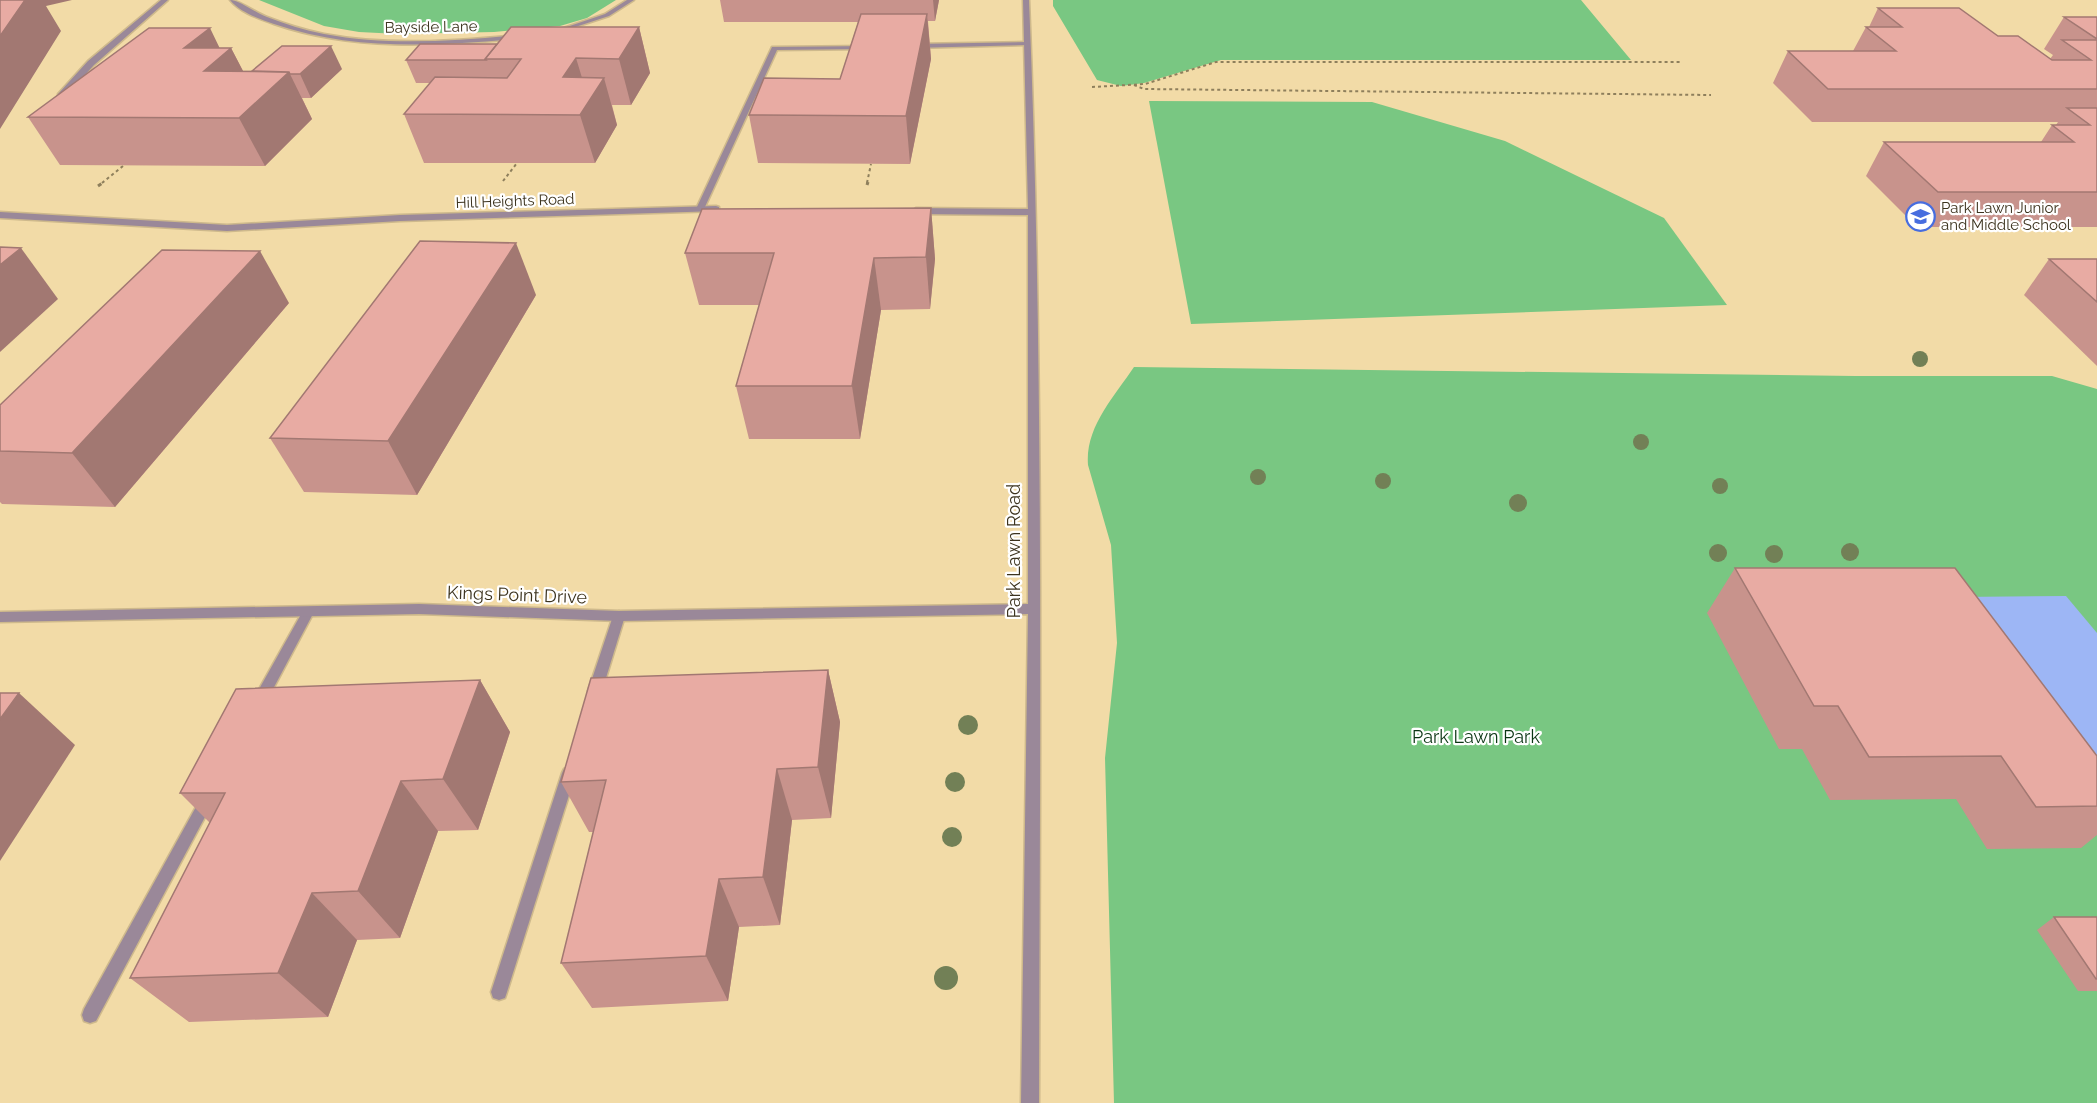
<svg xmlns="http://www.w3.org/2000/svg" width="2097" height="1103" font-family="Raleway,sans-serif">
  <rect width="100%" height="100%" fill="#f2dba7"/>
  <!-- green -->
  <g fill="#79c782">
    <polygon points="259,0 616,0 587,18 560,26 494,32 399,34 359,32 324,26"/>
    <polygon points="1053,0 1581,0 1631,60 1221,60 1144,83 1121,86 1097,80 1053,6"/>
    <polygon points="1149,101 1372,102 1505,141 1664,218 1727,305 1191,324"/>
    <path d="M1134,367L1855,376H2052L2097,389V1103H1114L1105,758L1117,643L1111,545L1088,465C1085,427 1114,397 1134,367Z"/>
  </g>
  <!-- water -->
  <polygon fill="#9db6f5" points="2066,596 2097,633 2097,785 1957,597"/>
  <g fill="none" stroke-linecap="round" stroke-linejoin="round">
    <defs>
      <g id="service">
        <polygon points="161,0 168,0 94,65 64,98 58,98 58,94 88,61"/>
        <polygon points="1027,42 1030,44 1029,45 914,48 911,46 914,44"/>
        <polygon points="868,46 869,47 866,49 777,50 704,209 697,211 696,209 772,47"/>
        <polygon points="308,607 312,609 314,612 264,706 259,707 254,706 252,702 254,698 304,609"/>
        <polygon points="619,611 623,613 625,616 602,691 600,695 595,696 590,695 588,691 613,616 615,613"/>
        <polygon points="569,767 574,769 576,773 507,992 505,998 499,1000 493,998 491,992 562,773 564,769"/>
        <polygon points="207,794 212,796 214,800 212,804 96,1021 90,1023 84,1021 82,1015 84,1009 202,796"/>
      </g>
      <g id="minor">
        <path d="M230,0C239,0 256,13 267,17C285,24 304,30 324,34C388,46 453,41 517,35L520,37L517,39C436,46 352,51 274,24C258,18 241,13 230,0Z"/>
        <polygon points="627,0 634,0 609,16 560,32 555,31 605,14"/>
        <path d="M1023,0H1029C1044,367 1040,735 1039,1103H1021L1028,614L619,621L419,614L0,622V612L419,604L619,611L1028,604V215L916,214L912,211L916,208L1028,209Z"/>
        <polygon points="716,206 719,207 719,211 400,221 227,231 0,218 0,212 227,225 400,215"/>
      </g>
    </defs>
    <!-- service casing -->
    <use href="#service" stroke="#ceb98c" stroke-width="3"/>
    <!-- minor casing -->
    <use href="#minor" stroke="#ceb98c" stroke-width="3"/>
    <!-- path-far1 -->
    <g stroke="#8e7f5c" stroke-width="2" stroke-dasharray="3 3" stroke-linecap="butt">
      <polyline points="1134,85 1144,89 1711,95"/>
      <polyline points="1092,87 1145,84 1216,62 1682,62"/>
      <polyline points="503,181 517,163"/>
      <polyline points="102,183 123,166"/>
      <polyline points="867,183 871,164"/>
    </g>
    <!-- path -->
    <g stroke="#8e7f5c" stroke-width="3" stroke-dasharray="4 4" stroke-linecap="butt">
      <polyline points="867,185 868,182"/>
      <polyline points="98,186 104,182"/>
    </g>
    <!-- service -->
    <use href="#service" fill="#9a8899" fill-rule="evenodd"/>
    <!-- minor -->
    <use href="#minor" fill="#9a8899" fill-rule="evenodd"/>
  </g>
  <!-- trees -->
  <g fill="#728056">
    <circle cx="1920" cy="359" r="8"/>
    <circle cx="1641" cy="442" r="8"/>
    <circle cx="1258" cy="477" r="8"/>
    <circle cx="1383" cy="481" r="8"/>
    <circle cx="1720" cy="486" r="8"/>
    <circle cx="1518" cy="503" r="9"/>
    <circle cx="1850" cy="552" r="9"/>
    <circle cx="1718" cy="553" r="9"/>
    <circle cx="1774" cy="554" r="9"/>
    <circle cx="968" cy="725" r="10"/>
    <circle cx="955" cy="782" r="10"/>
    <circle cx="952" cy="837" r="10"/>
    <circle cx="946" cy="978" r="12"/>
  </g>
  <!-- wall -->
  <g fill="#c8938c">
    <polygon points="720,0 939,0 935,21 928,21 931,59 910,164 758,163 749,115 840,79 858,22 724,22"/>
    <polygon points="1878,8 1998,36 2050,59 2053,55 2044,49 2064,17 2097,17 2097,227 1917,227 1866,176 1884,142 2041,142 2052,125 2056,125 2058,122 1812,122 1773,83 1788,51 1853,51 1866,27 1869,27"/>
    <polygon points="639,27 650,73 631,105 612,105 617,125 595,163 424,163 404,114 431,83 416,83 406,60 497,44"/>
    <polygon points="220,48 231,48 243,71 342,69 311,98 302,98 312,119 265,166 60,165 28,117"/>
    <polygon points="931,208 935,259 930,309 881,310 860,439 749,439 736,386 759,305 699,305 685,253"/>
    <polygon points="2049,259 2097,259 2097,366 2024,295"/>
    <polygon points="536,295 417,495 304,492 270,438"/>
    <polygon points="289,303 115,507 2,504 0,502 0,405"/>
    <polygon points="1735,568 2097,756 2097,835 2081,848 1987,849 1956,799 1830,800 1802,749 1779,749 1707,613"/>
    <polygon points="828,670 840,722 831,818 792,820 780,925 739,927 728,1001 592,1008 561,963 593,832 589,832 561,782"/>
    <polygon points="480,680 510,732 478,830 438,831 400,938 357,940 328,1017 189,1022 130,978 210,823 180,793"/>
    <polygon points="2054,917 2097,917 2097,991 2078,991 2037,930"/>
  </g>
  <!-- shaded-wall -->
  <g fill="#a27872">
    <polygon points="0,0 72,0 46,6 61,31 0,129"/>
    <polygon points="933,0 939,0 935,21"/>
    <polygon points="927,14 931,59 910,164 906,116"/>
    <polygon points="639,27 650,73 631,105 619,59"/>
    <polygon points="210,28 223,55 231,48 255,94 229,118 214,90 184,48"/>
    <polygon points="331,46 342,69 311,98 300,74"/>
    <polygon points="576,58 589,101 604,78 617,125 595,163 580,115 563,77"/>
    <polygon points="289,72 312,119 265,166 239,118"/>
    <polygon points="931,208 935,259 930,309 926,257"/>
    <polygon points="516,243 536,295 417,495 388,441"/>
    <polygon points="21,248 58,299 0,352 0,265"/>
    <polygon points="260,251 289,303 115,507 72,453"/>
    <polygon points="874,258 881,310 860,439 852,386"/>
    <polygon points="828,670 840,722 831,818 818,767"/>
    <polygon points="480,680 510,732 478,830 443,779"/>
    <polygon points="19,693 75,745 0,861 0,719"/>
    <polygon points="777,769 792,820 780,925 763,877"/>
    <polygon points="401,781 438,831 400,938 358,891"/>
    <polygon points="719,879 739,927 728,1001 706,956"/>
    <polygon points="312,893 357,940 328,1017 278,973"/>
  </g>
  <!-- building -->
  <g fill="#e8aba3" stroke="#a27872" stroke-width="1.5">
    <polygon points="0,0 25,0 0,36"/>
    <polygon points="1878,8 1959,8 1998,36 2018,36 2052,60 2091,60 2062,40 2097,40 2097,89 1828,89 1788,51 1896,51 1866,27 1902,27"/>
    <polygon points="861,14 927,14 906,116 749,115 764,78 840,79"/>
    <polygon points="2064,17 2097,17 2097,39"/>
    <polygon points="511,27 639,27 619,59 576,58 563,77 604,78 580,115 404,114 435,77 507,78 521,59 485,59"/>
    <polygon points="149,28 210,28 184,48 231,48 204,71 289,72 239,118 28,117"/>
    <polygon points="420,44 497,44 485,59 486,60 406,60"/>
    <polygon points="282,46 331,46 300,74 290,74 289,72 252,71"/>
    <polygon points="2067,108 2097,108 2097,192 1938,192 1884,142 2074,142 2052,125 2090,125"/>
    <polygon points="931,208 926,257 874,258 852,386 736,386 774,253 685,253 702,209"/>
    <polygon points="420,241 516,243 388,441 270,438"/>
    <polygon points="0,247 21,248 0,265"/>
    <polygon points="162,250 260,251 72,453 0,451 0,405"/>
    <polygon points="2049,259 2097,259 2097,302"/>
    <polygon points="1735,568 1955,568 2097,756 2097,806 2036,807 2001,756 1869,757 1838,706 1814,706"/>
    <polygon points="828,670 818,767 777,769 763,877 719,879 706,956 561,963 606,780 561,782 591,678"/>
    <polygon points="480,680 443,779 401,781 358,891 312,893 278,973 130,978 225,793 180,793 236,689"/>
    <polygon points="0,693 19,693 0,719"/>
    <polygon points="2054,917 2097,917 2097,979 2096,979"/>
  </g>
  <!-- icons -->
  <defs>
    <symbol id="school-ring" viewBox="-11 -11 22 22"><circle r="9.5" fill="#fff" stroke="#476ddf" stroke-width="1.5"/><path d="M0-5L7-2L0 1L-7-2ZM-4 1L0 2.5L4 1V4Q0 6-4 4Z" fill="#476ddf"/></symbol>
  </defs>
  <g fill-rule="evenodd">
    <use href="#school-ring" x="1904" y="200" width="33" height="33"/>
  </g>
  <g text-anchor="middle" stroke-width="4.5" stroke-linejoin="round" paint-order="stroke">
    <!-- far-street labels -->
    <g font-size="15" fill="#3c331e" stroke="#fff">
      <text transform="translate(431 27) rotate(-1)" y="5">Bayside Lane</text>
      <text transform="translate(515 201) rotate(-2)" y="5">Hill Heights Road</text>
    </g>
    <!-- far-poi labels -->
    <g font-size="15" fill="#3c331e" stroke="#fff" text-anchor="start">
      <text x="1941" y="213">Park Lawn Junior<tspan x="1941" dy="17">and Middle School</tspan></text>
    </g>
    <!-- street labels -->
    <g font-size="18" fill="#3c331e" stroke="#fff">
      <text transform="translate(1014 551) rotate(-90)" y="6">Park Lawn Road</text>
      <text transform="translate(517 595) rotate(2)" y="6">Kings Point Drive</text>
    </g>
    <!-- park labels -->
    <g font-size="18" fill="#0a3513" stroke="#fff">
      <text x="1476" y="743">Park Lawn Park</text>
    </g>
  </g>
</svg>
